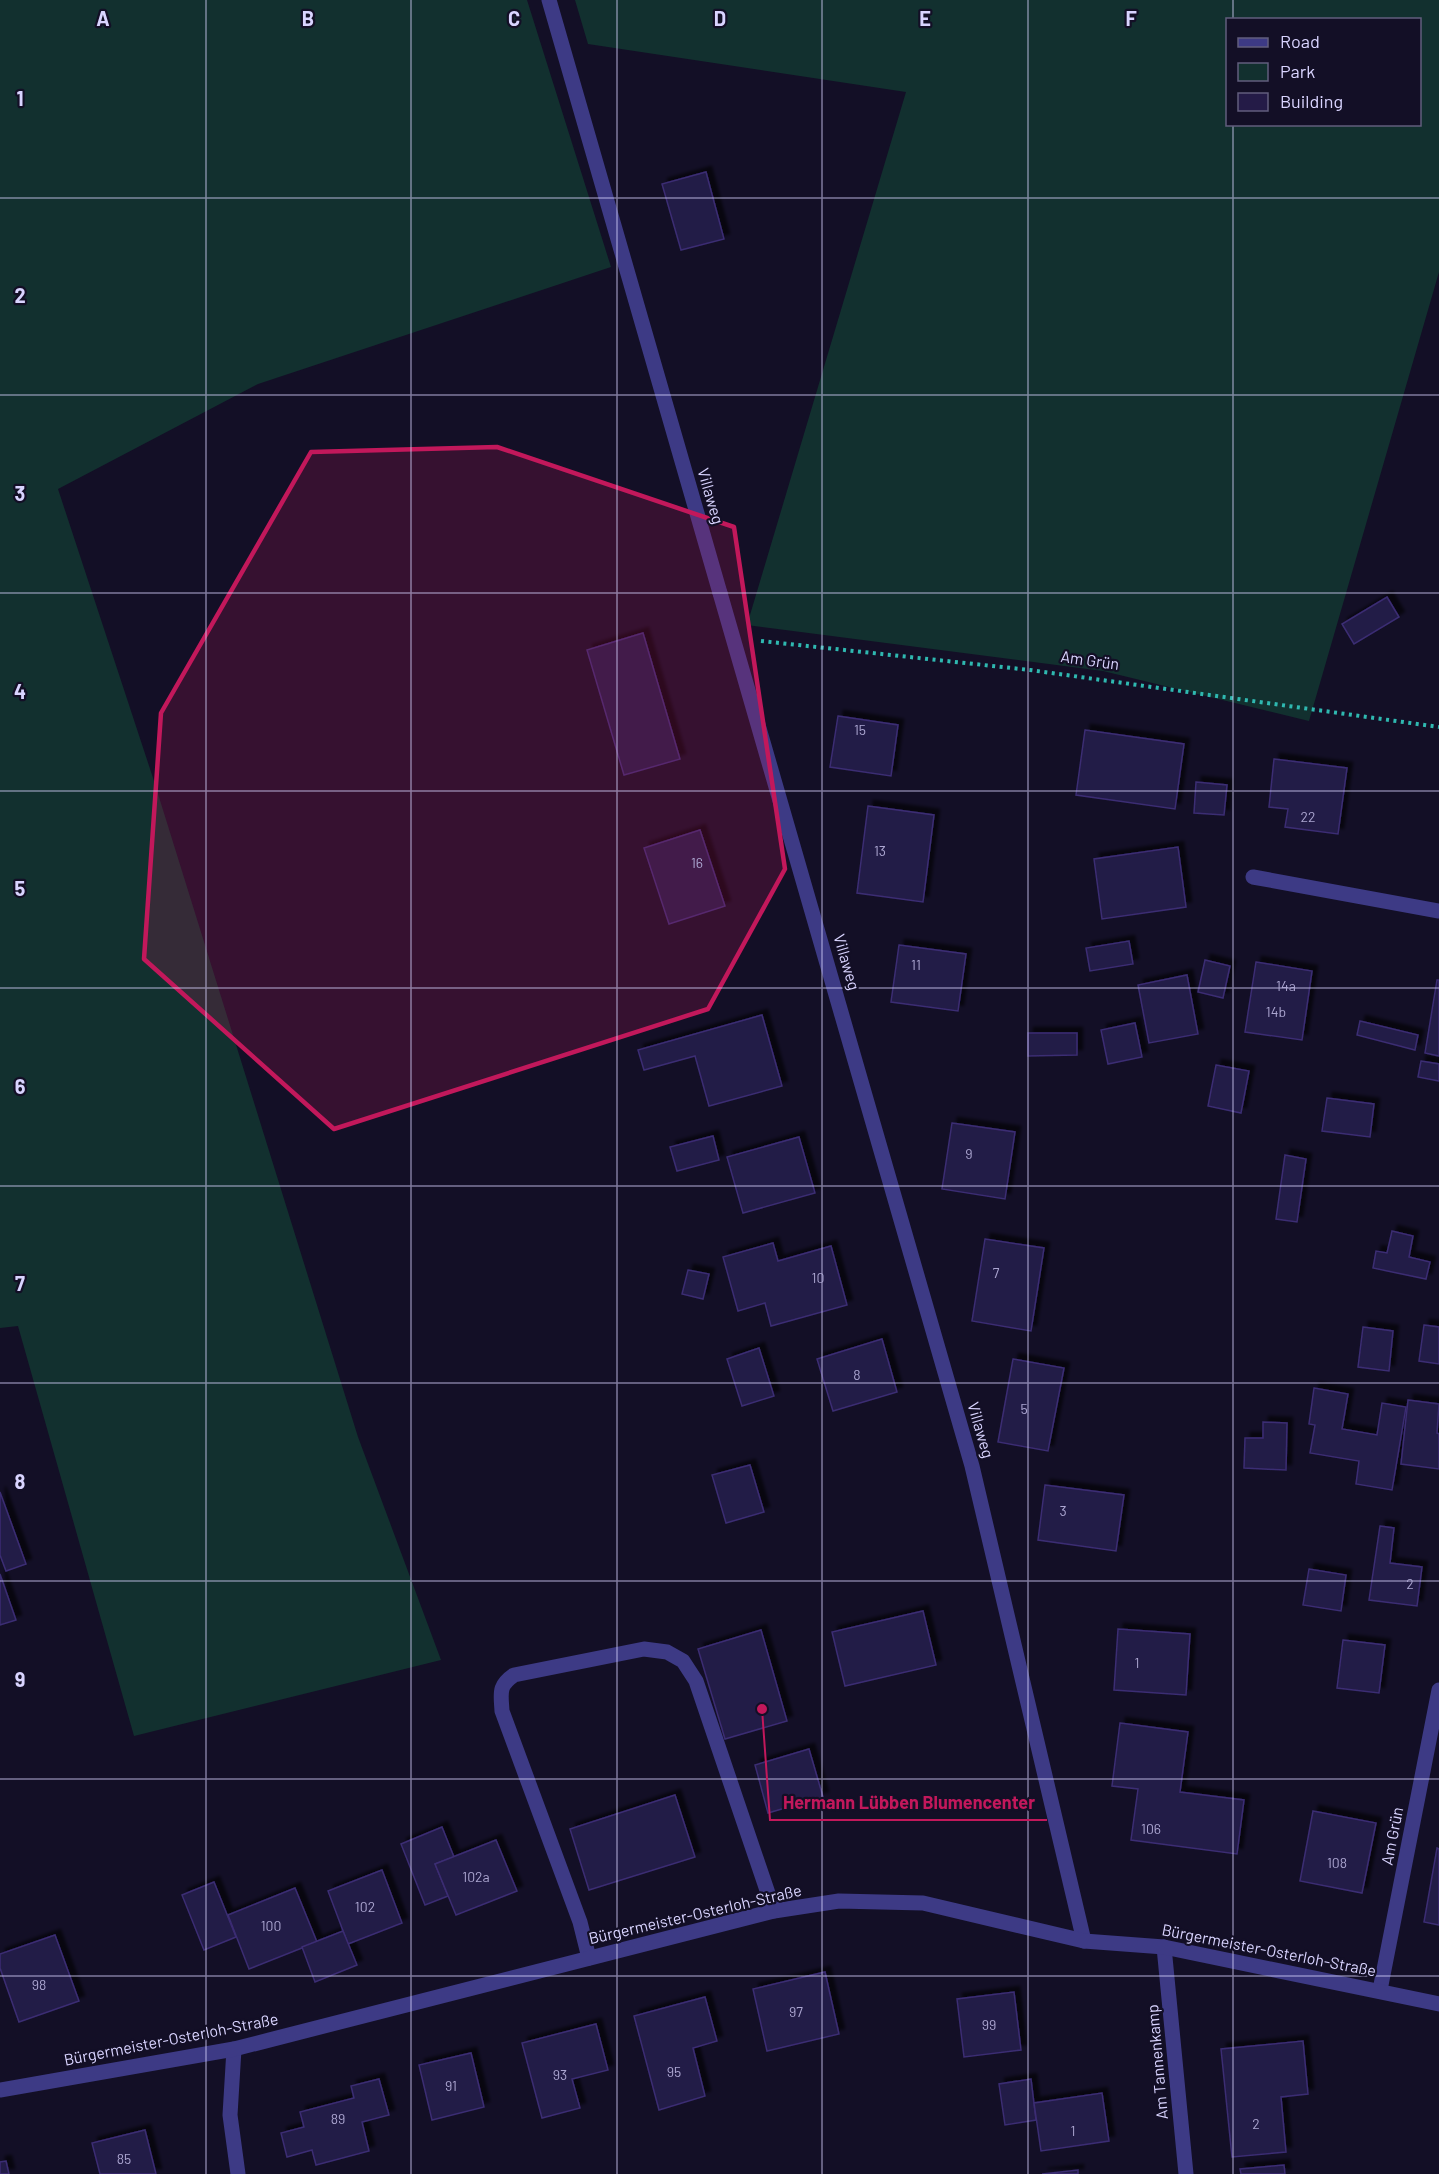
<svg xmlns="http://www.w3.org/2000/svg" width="1439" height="2174" font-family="Barlow,sans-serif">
  <defs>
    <filter id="shadow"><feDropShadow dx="5.5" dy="-5.5" stdDeviation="1.5" flood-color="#0009"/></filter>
  </defs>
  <rect width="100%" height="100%" fill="#130f26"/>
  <!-- green -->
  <g fill="#12302f" fill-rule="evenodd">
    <polygon points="0,0 527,0 611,267 258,384 58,489 154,781 358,1437 441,1660 134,1736 18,1326 0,1328"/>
    <path d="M575,0H1439V272L1309,721L1103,671L747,625L906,92L588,44ZM1228,20H1420V124H1228Z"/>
  </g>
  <!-- building -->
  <g fill="#241b47" stroke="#3b2d73" stroke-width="1.5" filter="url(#shadow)">
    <polygon points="706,172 724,239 681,250 662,184"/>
    <polygon points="1387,597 1399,617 1354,644 1342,624"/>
    <polygon points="643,633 680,759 624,775 587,650"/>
    <polygon points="838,716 898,725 891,776 830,767"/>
    <polygon points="1085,730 1184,744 1175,809 1076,795"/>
    <polygon points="1274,759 1347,768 1338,834 1285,827 1288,809 1269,807"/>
    <polygon points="1196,782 1227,785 1224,815 1194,813"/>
    <polygon points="868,806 934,815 923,902 857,893"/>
    <polygon points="700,830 725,906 669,924 644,848"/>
    <polygon points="1178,847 1186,907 1102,919 1094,859"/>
    <polygon points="1129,941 1133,964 1090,971 1086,948"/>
    <polygon points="899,945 966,954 958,1011 891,1002"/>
    <polygon points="1205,960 1230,966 1223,998 1198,992"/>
    <polygon points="1256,962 1312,971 1302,1040 1245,1032"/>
    <polygon points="1187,975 1198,1034 1149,1043 1138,985"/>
    <polygon points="1437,980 1439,980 1439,1056 1425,1053"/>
    <polygon points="762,1015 782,1086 709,1106 695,1056 644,1070 638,1050"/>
    <polygon points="1360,1021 1418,1035 1415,1050 1357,1035"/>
    <polygon points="1135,1023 1142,1057 1108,1064 1101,1030"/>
    <polygon points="1028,1033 1077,1033 1077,1055 1028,1056"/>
    <polygon points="1421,1061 1439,1064 1439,1081 1418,1077"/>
    <polygon points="1216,1065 1249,1071 1241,1113 1208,1106"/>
    <polygon points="1327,1098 1374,1104 1370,1137 1322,1131"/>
    <polygon points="952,1123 1015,1132 1005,1199 942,1189"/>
    <polygon points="713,1136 719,1160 677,1171 670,1147"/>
    <polygon points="799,1137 815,1193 743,1213 727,1157"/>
    <polygon points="1285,1155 1306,1159 1297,1222 1276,1219"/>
    <polygon points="1392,1231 1413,1236 1409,1257 1430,1262 1426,1279 1373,1268 1376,1251 1387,1253"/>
    <polygon points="985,1239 1044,1248 1031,1331 972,1321"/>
    <polygon points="773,1243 778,1261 831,1246 847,1305 771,1326 765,1303 738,1311 723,1257"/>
    <polygon points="688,1270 709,1274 703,1299 682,1294"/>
    <polygon points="1424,1325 1439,1327 1439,1364 1419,1361"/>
    <polygon points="1363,1327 1393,1331 1389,1371 1358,1367"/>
    <polygon points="882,1339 897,1392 833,1411 817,1359"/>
    <polygon points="759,1348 774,1396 742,1406 727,1359"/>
    <polygon points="1013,1359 1064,1368 1048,1451 998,1442"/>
    <polygon points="1314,1388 1348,1394 1342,1429 1377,1435 1382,1403 1406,1407 1392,1490 1356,1484 1359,1461 1310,1453 1315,1425 1309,1424"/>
    <polygon points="1408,1400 1439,1404 1437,1433 1439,1434 1439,1469 1401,1464"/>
    <polygon points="1263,1422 1287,1423 1286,1470 1244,1468 1245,1438 1263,1438"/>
    <polygon points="750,1465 764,1512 726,1523 712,1475"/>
    <polygon points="1045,1485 1124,1495 1116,1551 1038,1540"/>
    <polygon points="0,1492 26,1564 6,1571 0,1555"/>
    <polygon points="1380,1526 1394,1528 1390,1563 1422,1567 1417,1606 1369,1600"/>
    <polygon points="1309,1569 1346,1575 1341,1611 1303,1605"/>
    <polygon points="0,1574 16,1620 0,1625"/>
    <polygon points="923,1611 936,1665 845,1686 832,1632"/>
    <polygon points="1118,1629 1190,1634 1186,1695 1114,1690"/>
    <polygon points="761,1630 787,1721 725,1739 698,1649"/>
    <polygon points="1343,1640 1385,1645 1379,1693 1337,1688"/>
    <polygon points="1120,1723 1188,1732 1180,1792 1244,1800 1237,1854 1131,1840 1138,1789 1112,1786"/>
    <polygon points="809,1749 823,1797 768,1813 755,1765"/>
    <polygon points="675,1795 695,1857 589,1890 570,1829"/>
    <polygon points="1313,1811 1376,1823 1362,1893 1300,1881"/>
    <polygon points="442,1827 454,1857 435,1864 448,1896 425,1905 401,1844"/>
    <polygon points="496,1840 517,1891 456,1915 435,1864"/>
    <polygon points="1437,1848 1439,1849 1439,1925 1424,1922"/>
    <polygon points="382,1870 402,1923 348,1944 328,1891"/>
    <polygon points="214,1882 236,1937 204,1950 182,1895"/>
    <polygon points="295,1888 317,1942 249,1969 228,1915"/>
    <polygon points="343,1931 357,1965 315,1982 302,1947"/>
    <polygon points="55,1935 79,2001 19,2022 0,1968 0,1954"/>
    <polygon points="825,1972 839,2034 767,2051 753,1989"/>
    <polygon points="1014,1992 1021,2050 964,2057 957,1999"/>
    <polygon points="705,1997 717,2041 693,2048 705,2096 659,2110 634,2016"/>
    <polygon points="596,2024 608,2070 572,2079 580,2108 542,2118 522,2043"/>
    <polygon points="1303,2041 1308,2094 1281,2097 1286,2152 1232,2157 1221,2049"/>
    <polygon points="471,2053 484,2107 432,2120 419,2065"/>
    <polygon points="379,2079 389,2115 362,2122 369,2151 316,2165 312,2150 287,2157 281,2133 304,2127 300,2112 354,2098 351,2086"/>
    <polygon points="1031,2079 1036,2120 1005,2125 999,2084"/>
    <polygon points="1102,2093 1109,2141 1041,2151 1034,2103"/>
    <polygon points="145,2130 156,2174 100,2174 92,2143"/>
    <polygon points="6,2161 9,2174 0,2174 0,2162"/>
    <polygon points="1284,2165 1285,2174 1241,2174 1240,2169"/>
    <polygon points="1078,2170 1078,2174 1042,2174"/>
  </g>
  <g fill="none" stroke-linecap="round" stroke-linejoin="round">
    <!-- path -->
    <polyline stroke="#2fb8b0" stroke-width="4" stroke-dasharray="3 4.5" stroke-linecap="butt" points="761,641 1030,670 1439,727"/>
    <!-- lane -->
    <g stroke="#3d3a85" stroke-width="15">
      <polyline points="549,0 720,593"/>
      <path d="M589,1958L580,1922L502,1711C501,1693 498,1686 514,1675L644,1649L667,1652L683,1661L696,1681L774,1911"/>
    </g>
    <!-- street -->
    <g stroke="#3d3a85" stroke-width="15">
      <polyline points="720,593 972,1466 1084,1941"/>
      <polyline points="1253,877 1439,911"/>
      <polyline points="1164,1947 1186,2174"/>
      <polyline points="1380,1990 1439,1690"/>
      <polyline points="234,2049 230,2115 238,2174"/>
      <polyline points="0,2090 234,2049 774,1911 839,1901 923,1903 1084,1941 1164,1947 1439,2004"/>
    </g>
  </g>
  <!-- marked area -->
  <path fill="#c2185b" fill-opacity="0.2" stroke="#c2185b" stroke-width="4.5" stroke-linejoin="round" d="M497,447L734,527L785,869L708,1009L334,1129L144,959L161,713L311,452Z"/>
  <!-- grid -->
  <path fill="none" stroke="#d9d4ff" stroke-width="1.5" stroke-opacity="0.55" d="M206,0V2174M411,0V2174M617,0V2174M822,0V2174M1028,0V2174M1233,0V20M1233,124V2174M0,198H1439M0,395H1439M0,593H1439M0,791H1439M0,988H1439M0,1186H1439M0,1383H1439M0,1581H1439M0,1779H1439M0,1976H1439"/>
  <g text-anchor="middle" stroke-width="4.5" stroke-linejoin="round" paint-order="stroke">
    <!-- number labels -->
    <g font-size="14" fill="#aca6d1">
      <text x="860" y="735">15</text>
      <text x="1308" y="822">22</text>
      <text x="880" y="856">13</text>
      <text x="697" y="868">16</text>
      <text x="916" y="970">11</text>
      <text x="1286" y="991">14a</text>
      <text x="1276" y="1017">14b</text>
      <text x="969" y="1159">9</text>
      <text x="996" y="1278">7</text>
      <text x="818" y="1283">10</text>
      <text x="857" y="1380">8</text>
      <text x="1024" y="1414">5</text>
      <text x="1063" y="1516">3</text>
      <text x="1410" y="1589">2</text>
      <text x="1137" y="1668">1</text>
      <text x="1151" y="1834">106</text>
      <text x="1337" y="1868">108</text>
      <text x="476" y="1882">102a</text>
      <text x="365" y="1912">102</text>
      <text x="271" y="1931">100</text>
      <text x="39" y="1990">98</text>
      <text x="796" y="2017">97</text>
      <text x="989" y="2030">99</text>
      <text x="674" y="2077">95</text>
      <text x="560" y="2080">93</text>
      <text x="451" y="2091">91</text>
      <text x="338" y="2124">89</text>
      <text x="1256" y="2129">2</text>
      <text x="1073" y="2136">1</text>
      <text x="124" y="2164">85</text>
    </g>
    <!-- street labels -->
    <g font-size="16" fill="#d9d4ff" stroke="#130f26">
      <text transform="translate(711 496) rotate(74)" y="6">Villaweg</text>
      <text transform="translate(1090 660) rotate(8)" y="6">Am Grün</text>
      <text transform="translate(847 962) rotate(74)" y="6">Villaweg</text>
      <text transform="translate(981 1430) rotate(74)" y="6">Villaweg</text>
      <text transform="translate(1392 1836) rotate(-79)" y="6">Am Grün</text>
      <text transform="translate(695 1914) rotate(-13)" y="6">Bürgermeister-Osterloh-Straße</text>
      <text transform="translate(1269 1950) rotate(11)" y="6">Bürgermeister-Osterloh-Straße</text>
      <text transform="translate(171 2039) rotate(-11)" y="6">Bürgermeister-Osterloh-Straße</text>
      <text transform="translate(1157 2062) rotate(-95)" y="6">Am Tannenkamp</text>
    </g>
  </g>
  <g font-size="20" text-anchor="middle" font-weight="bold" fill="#d9d4ff" stroke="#130f26" stroke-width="4.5" stroke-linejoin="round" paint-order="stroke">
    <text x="103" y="26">A</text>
    <text x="308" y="26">B</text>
    <text x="514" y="26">C</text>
    <text x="720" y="26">D</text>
    <text x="925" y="26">E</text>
    <text x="1131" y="26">F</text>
    <text x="20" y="106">1</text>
    <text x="20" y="303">2</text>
    <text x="20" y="501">3</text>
    <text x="20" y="699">4</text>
    <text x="20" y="896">5</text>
    <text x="20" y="1094">6</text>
    <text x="20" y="1291">7</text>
    <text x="20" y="1489">8</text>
    <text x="20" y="1687">9</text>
  </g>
  <!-- callouts -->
  <path fill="none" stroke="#c2185b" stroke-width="2" d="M762 1709L770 1820H1047"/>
  <circle fill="#c2185b" stroke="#130f26" stroke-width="2" cx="762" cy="1709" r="6"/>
  <g font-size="18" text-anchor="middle" font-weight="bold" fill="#c2185b" stroke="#130f26" stroke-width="4.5" stroke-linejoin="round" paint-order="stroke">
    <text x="909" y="1809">Hermann Lübben Blumencenter</text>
  </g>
  <!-- legend -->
  <rect x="1226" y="18" width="195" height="108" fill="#130f26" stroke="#625e7d" stroke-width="1.5"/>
  <rect x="1238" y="38" width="30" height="9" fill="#3d3a85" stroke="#625e7d" stroke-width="1.5"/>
  <text x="1280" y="48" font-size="18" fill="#d9d4ff">Road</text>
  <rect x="1238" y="63" width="30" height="18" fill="#12302f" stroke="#625e7d" stroke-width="1.5"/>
  <text x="1280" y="78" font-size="18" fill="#d9d4ff">Park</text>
  <rect x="1238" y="93" width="30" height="18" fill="#241b47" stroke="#625e7d" stroke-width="1.5"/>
  <text x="1280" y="108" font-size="18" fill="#d9d4ff">Building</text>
</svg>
